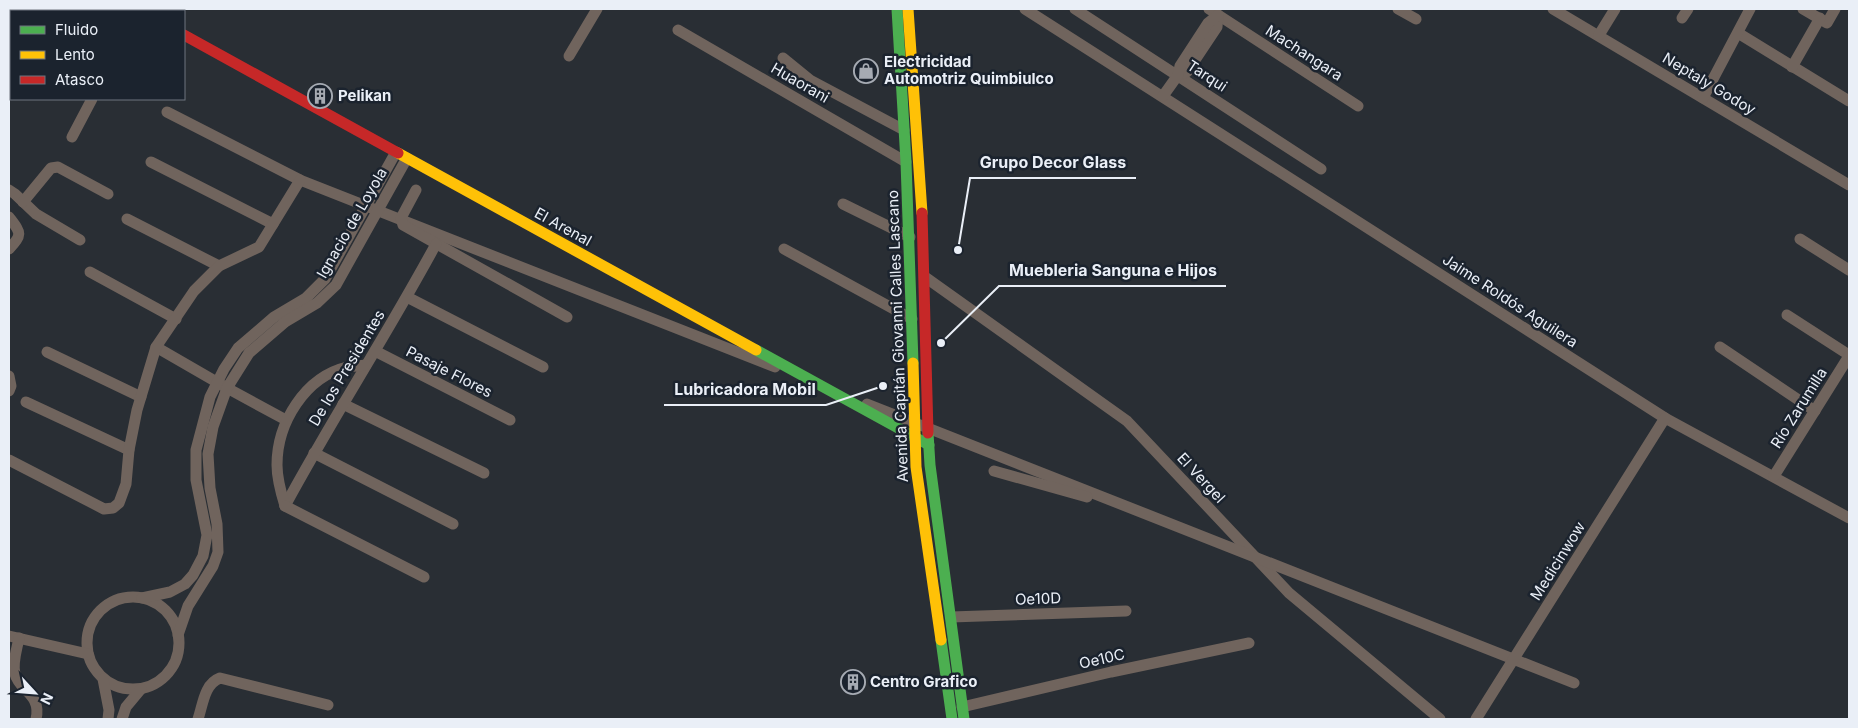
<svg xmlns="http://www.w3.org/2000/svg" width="1858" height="728" font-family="Inter,sans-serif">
  <rect width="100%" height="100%" fill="#292e34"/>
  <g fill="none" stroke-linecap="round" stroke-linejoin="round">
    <!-- street -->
    <g stroke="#70645d" stroke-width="11">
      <polyline points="1025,9 1665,418 1849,518"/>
      <polyline points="1075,9 1321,169"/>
      <polyline points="1209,9 1358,106"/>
      <polyline points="1398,9 1416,19"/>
      <polyline points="1553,9 1849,185"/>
      <polyline points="1803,9 1827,23 1835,9"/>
      <polyline points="1682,18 1688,9"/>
      <polyline points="678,30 906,162"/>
      <polyline points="1738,33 1849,101"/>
      <polyline points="1599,35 1615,9"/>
      <polyline points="569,56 597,9"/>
      <polyline points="783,58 810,80 904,130"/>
      <polyline points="1792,67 1820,18"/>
      <polyline points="1178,75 1187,72 1217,27 1218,15"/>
      <polyline points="1163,96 1178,75 1180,66 1208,23 1218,15"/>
      <polyline points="1703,98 1750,9"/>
      <polyline points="167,112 300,180 775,367"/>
      <polyline points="72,137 92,99"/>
      <polyline points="151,162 273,224"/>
      <polyline points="9,190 15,194 36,214 80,240"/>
      <polyline points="416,190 401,218 403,225 567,317"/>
      <polyline points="23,202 51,168 58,167 108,194"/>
      <polyline points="843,204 910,237"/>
      <path d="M9,217C21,233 23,234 9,249"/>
      <polyline points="127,219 219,266"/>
      <polyline points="1800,239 1849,270"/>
      <polyline points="784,249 912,319"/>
      <polyline points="90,272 176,319"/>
      <polyline points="925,277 1127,421 1289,593 1440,719"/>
      <polyline points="407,297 543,367"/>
      <polyline points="1787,315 1849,355"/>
      <polyline points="156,347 227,388 286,420"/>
      <polyline points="1720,347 1815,411"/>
      <polyline points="375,351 510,420"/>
      <polyline points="47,352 141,397"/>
      <polyline points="9,376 11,386 9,391"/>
      <polyline points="26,402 129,450"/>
      <polyline points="343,404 484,473"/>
      <polyline points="867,404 1574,683"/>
      <polyline points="314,453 453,524"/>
      <polyline points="9,460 104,509 113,508 119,503 126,484 129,450 137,410 156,347 194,291 219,266 259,247 300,180"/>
      <polyline points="994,471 1087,497"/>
      <polyline points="1774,476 1849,356"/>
      <path d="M285,506C333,417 388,333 436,244"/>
      <path d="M285,506C281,493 277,479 277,465C277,423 305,377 347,367C353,366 360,366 366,365"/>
      <polyline points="285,506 424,577"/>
      <circle cx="133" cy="643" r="46"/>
      <polyline points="142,598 170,592 185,584 193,575 203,556 207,535 196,480 196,450 210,397 224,369 238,348 274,317 306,298 325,279 396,152"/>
      <polyline points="951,617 1126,611"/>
      <polyline points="178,635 188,606 213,566 218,552 217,524 210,488 208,454 213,427 227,388 249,353 285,322 317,303 336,285 407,158"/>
      <polyline points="9,636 88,654"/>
      <path d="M19,638C17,649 12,663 15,674C19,691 42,694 36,719"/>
      <polyline points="103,679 109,710 108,719"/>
      <polyline points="962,707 1111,672 1249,643"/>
      <polyline points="122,719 126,707 141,689"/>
      <path d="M198,719C203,705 204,684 220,678L328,705"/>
      <polyline points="1476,719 1665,418"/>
    </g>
    <!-- fast -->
    <g stroke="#4caf50" stroke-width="11">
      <polyline points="897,9 906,162 913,363"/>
      <polyline points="756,350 929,445"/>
      <polyline points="928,433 930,465 964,719"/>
      <polyline points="941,640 952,719"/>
    </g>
    <!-- slow -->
    <g stroke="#ffc107" stroke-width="11">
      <polyline points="908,9 922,213"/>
      <polyline points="398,153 756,350"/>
      <polyline points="913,363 916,467 941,640"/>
    </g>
    <!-- jam -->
    <g stroke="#c62828" stroke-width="11">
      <polyline points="137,9 141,11"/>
      <polyline points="184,35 398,153"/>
      <polyline points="922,213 928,433"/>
    </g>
  </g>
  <!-- icons -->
  <defs>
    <symbol id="shop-ring" viewBox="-11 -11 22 22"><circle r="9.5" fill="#1b232e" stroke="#a6abb3" stroke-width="1.5"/><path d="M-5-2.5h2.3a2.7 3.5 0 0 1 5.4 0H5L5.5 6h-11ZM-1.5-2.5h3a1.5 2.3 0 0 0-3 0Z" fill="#a6abb3"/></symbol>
    <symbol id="building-ring" viewBox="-11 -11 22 22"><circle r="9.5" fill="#1b232e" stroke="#a6abb3" stroke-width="1.5"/><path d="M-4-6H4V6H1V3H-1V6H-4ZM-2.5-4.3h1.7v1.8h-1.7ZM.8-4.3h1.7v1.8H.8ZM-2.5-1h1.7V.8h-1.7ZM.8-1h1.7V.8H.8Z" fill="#a6abb3"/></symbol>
  </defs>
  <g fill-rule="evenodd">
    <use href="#shop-ring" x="852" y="57" width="28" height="28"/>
    <use href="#building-ring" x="306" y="82" width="28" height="28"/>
    <use href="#building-ring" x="839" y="668" width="28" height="28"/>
  </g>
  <g text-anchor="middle" stroke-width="5" stroke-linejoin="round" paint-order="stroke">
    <!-- street labels -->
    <g font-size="15" fill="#eaeff7" stroke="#1b232e">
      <text transform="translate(1304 53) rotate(33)" y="5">Machangara</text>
      <text transform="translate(1207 76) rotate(33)" y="5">Tarqui</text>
      <text transform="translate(800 83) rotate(30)" y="5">Huaorani</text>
      <text transform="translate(1709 84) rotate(31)" y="5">Neptaly Godoy</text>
      <text transform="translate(352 223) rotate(-60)" y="5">Ignacio de Loyola</text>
      <text transform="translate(563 227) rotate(29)" y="5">El Arenal</text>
      <text transform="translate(1510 301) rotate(33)" y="5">Jaime Roldós Aguilera</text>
      <text transform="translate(898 336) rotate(-92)" y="5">Avenida Capitán Giovanni Calles Lascano</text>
      <text transform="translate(347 368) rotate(-59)" y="5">De los Presidentes</text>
      <text transform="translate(449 372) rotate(27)" y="5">Pasaje Flores</text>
      <text transform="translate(1799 408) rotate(-58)" y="5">Río Zarumilla</text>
      <text transform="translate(1201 478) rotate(47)" y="5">El Vergel</text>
      <text transform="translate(1558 561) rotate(-58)" y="5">Medicinwow</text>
      <text transform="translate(1038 599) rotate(-2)" y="5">Oe10D</text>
      <text transform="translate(1102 659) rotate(-13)" y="5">Oe10C</text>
    </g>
    <!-- poi labels -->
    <g font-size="15" font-weight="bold" fill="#eaeff7" stroke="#1b232e" text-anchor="start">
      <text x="884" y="67">Electricidad<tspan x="884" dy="17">Automotriz Quimbiulco</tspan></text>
      <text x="338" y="101">Pelikan</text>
      <text x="870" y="687">Centro Grafico</text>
    </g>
  </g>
  <!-- callouts -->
  <path fill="none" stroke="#eaeff7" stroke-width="2" d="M958 250L970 178H1136M941 343L999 286H1226M883 386L826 405H664"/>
  <g fill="#eaeff7" stroke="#1b232e" stroke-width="2">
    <circle cx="958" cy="250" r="5"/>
    <circle cx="941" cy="343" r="5"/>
    <circle cx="883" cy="386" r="5"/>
  </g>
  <g font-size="16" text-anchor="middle" font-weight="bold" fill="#eaeff7" stroke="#1b232e" stroke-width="5" stroke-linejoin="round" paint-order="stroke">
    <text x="1053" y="168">Grupo Decor Glass</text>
    <text x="1113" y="276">Muebleria Sanguna e Hijos</text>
    <text x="745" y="395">Lubricadora Mobil</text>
  </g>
  <!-- border -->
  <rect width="1858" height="728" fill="none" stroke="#eaeff7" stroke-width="20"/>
  <!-- legend -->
  <rect x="10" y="10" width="175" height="90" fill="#1b232e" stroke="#6e757e"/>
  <rect x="20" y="26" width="25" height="8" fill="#4caf50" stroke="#6e757e"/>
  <text x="55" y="35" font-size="15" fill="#eaeff7">Fluido</text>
  <rect x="20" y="51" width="25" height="8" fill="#ffc107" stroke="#6e757e"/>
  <text x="55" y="60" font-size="15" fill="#eaeff7">Lento</text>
  <rect x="20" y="76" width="25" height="8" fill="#c62828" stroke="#6e757e"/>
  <text x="55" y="85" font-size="15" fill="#eaeff7">Atasco</text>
  <!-- north arrow -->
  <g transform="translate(35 693) rotate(116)" stroke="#1b232e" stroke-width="4" paint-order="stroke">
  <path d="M0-4L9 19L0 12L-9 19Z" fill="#eaeff7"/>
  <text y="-8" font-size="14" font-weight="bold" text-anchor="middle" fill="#eaeff7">N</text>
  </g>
</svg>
